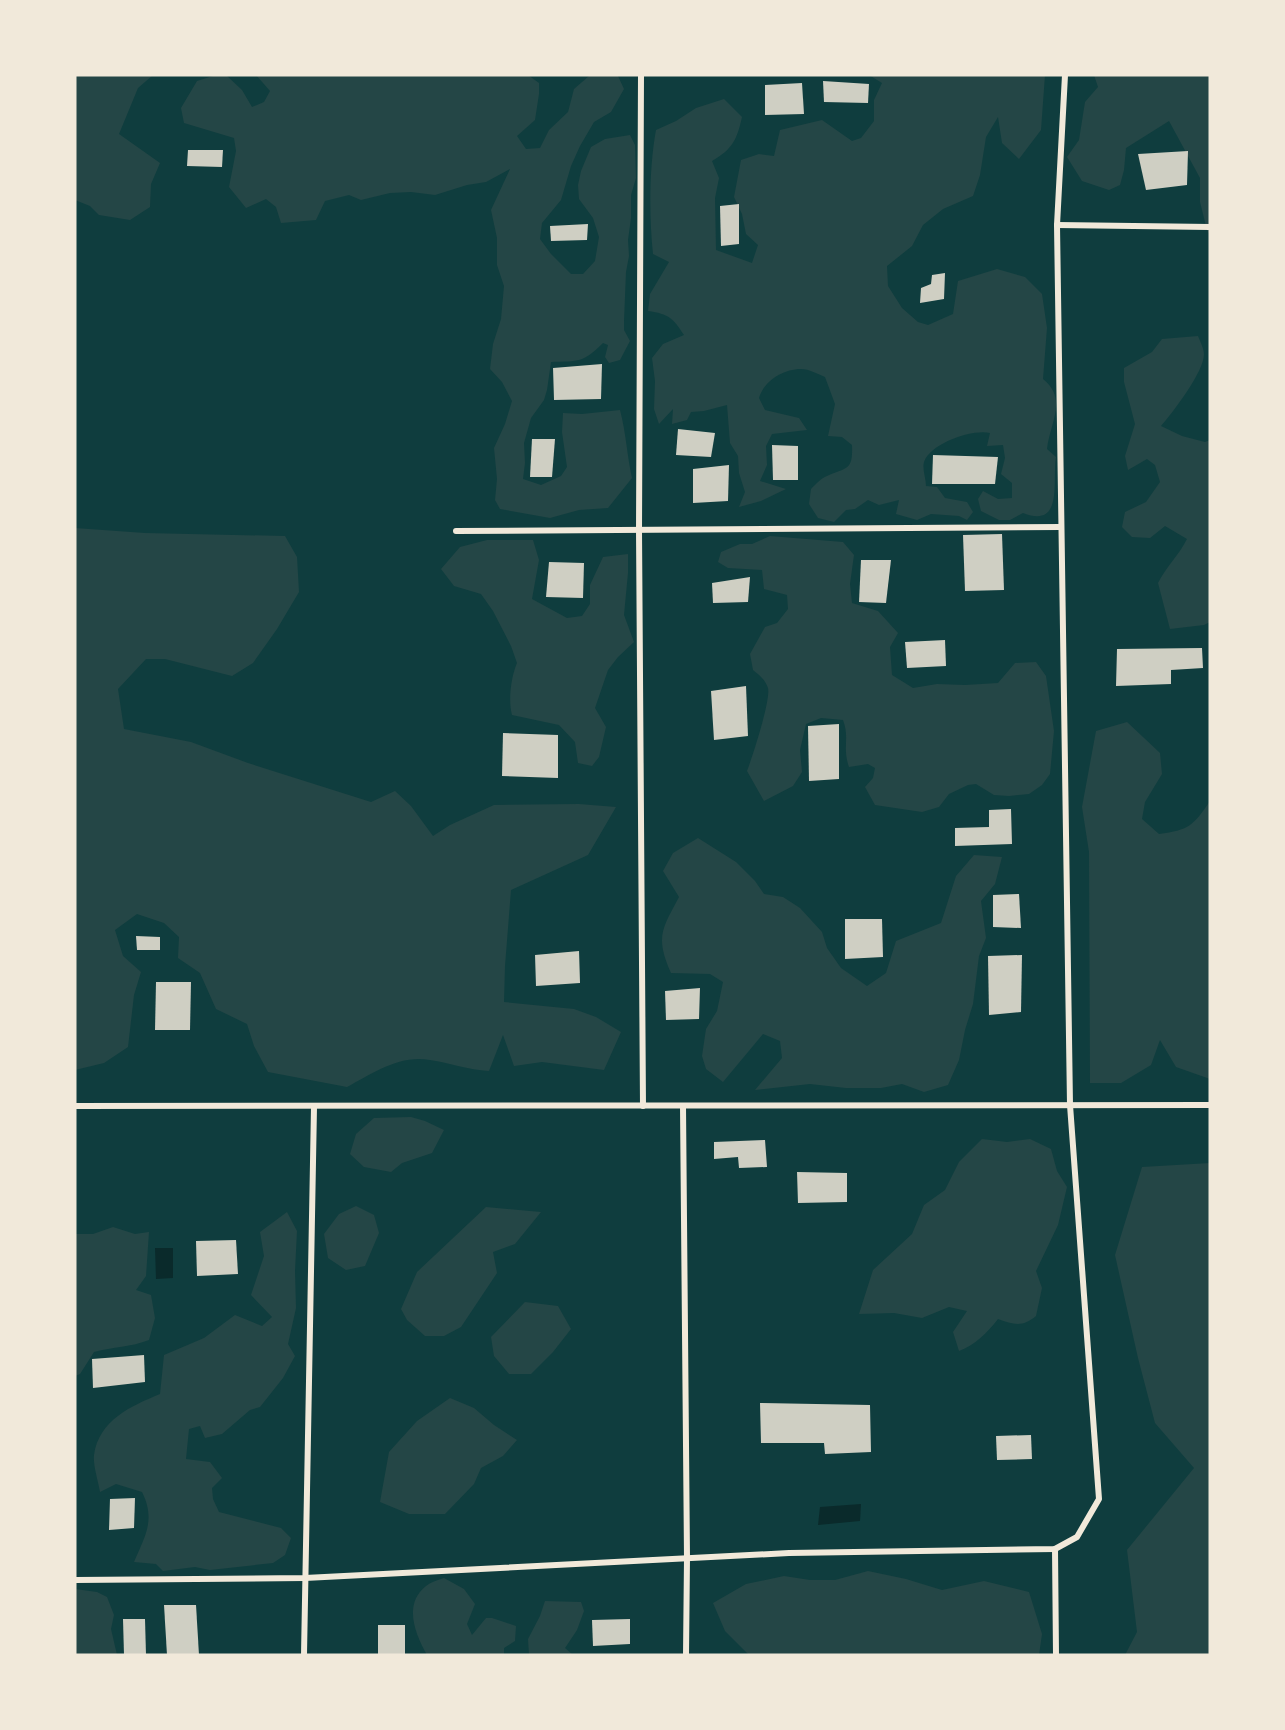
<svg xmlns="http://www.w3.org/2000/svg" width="1285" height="1730" font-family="'DejaVu Sans',sans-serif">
  <rect width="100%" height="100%" fill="#0f3d3e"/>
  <!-- green -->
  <g fill="#244646">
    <polygon points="75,75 153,75 138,88 119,134 160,163 151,184 150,207 130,220 99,215 90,206 75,200"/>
    <path d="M216,75H226L242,90L252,107L264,102L270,91L256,75H528L539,83V94L535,120L517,136L526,149L540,148L549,130L568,112L574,89L589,76H618L624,89L611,112L594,122L580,146L571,166L561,200L542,223L540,239L551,254L571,274H583L595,261L599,237L593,218L579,199L578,185L581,171L591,147L605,139L630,135L635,145L636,178L631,195V218L628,240L629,256L626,272L624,321V330L630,341L620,360L609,363L605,357L608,345L603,343C583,363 579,361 551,362L547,390L544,400L531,418L524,443L525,463L523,479L541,485L561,476L567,467L562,432L563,413L582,414L620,410C626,433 627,455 632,478L608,508L579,510L550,518L500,509L495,500L497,479L494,448L505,424L512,401L502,382L490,369L493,344L501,319L504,286L497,265V238L491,210L510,169L486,182L467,185L435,195L411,192L390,193L361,200L349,195L325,201L316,220L281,223L276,207L266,199L246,208L229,187L236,151L234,138L184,123L181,108L197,81Z"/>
    <path d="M869,75H1045L1041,130L1019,159L1002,143L998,117L986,137L980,175L973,196L943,209L923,225L912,246L887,266L888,286L902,308L918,322L928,325L953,314L958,281L997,269L1025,277L1042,294L1047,328L1043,379C1068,399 1050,423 1047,449L1056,457C1052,481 1064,529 1023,513L1010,520H999L981,511L978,499L983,491L998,499L1012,498V483L1001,474L1005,458L1003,445L987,446L990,433C972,429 931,443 924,462C922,469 926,478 926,486L937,487L945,498L967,502L973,512L967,520L959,516L931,514L917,520L896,514L899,500L879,505L868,500L855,509L846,510L834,522L818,518L809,504L811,489C816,484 821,478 827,476C847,467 853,471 852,445L842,437L828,436L835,404L825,377C818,374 809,369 801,369C783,369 764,381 759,398L765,410L799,418L807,430L772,434L766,446L767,465L760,481L786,489L761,501L739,507L745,492L739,473L738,456L730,443L727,405L704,411L691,412L687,420L672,424L673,409L659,424L654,409L655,381L652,358L663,344L684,335C673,318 669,314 648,311L650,294L669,262L653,254C649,216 649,168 656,130L676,121L696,108L724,99L742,117C737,139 733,149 712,161L719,178L715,198L716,250L752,263L758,245L746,234L742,214L734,197L741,160L759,154L774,156L780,130L822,120L852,141L861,138L874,121V100L882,83Z"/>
    <polygon points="1094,75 1210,75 1210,235 1207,230 1200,202 1200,178 1169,121 1126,148 1124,170 1120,185 1109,190 1082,181 1067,157 1079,140 1085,102 1098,87"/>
    <path d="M1198,336C1200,341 1204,349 1204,354C1204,372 1173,412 1161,426L1182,436L1205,442L1210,440V622L1204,625L1170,629L1158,583C1166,567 1179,555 1187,539L1165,526L1150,538L1132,537L1122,527L1125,512L1146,502L1160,482L1155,465L1147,459L1128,470L1125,456L1135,424L1124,382V368L1152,352L1162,339Z"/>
    <path d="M75,528L145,533L285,536L297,557L299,592L277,629L253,663L232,676L165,659H146L118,689L124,729L191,742L248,763L371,802L395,791L411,806L433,836L450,825L494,805L579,804L616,807L588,855L511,890L505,966L504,1002L574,1009L596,1017L621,1032L604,1070L542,1062L514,1066L503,1035L489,1071C468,1070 450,1063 430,1060C400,1054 371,1074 347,1087L268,1072L254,1046L247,1024L216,1009L200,973L178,958L179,937L164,923L137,914L115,930L123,956L141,972L134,995L128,1047L104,1063L75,1070Z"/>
    <path d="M770,536L843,542L854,555L850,584L852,603L878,611L898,633L890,647L892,675L913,688L937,684L965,685L998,683L1015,663L1036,662L1046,676L1054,731L1050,774L1042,785L1029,794L1009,796L994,795L976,784L968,785L949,794L939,807L922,812L875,805L865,787L873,778L875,768L868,764L849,767C842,747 850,739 843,720L821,718L806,724L800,750L802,772L793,786L764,801L747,771C752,758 771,700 768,688C765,679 759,675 753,670L750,654L765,627L777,623L788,609L787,595L764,589L762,570L728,568L718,562L721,552L740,544H752Z"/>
    <path d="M487,540H533L539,560L532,599L567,618L582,616L590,604V585L603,557L628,554V573L624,615L634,642L618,657L608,670L595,708L606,727L599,757L592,766L578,763L575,742L559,725L512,715C508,700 511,677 517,663L511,646L493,611L481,594L454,586L441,569L460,547Z"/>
    <path d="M1127,722L1160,753L1162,774L1145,802L1142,819L1159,834C1189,830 1193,826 1210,801V1079L1176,1067L1160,1040L1151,1065L1121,1083H1090L1089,852L1082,807L1096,731Z"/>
    <path d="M698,838L736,862L755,881L764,894L783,897L800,908L822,932L827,948L841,968L867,986L886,973L896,941L941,923L956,876L974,855L1002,857L995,884L981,901L986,938L979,956L973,1004L965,1030L959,1060L948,1085L924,1092L902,1084L881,1088H846L810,1084L755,1090L782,1058L780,1041L763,1034L723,1082L706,1069L702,1056L706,1029L717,1011L723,982L710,974L671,973C655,937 662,929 679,897L663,871L673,853Z"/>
    <polygon points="411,1117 425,1121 444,1130 432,1153 402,1163 391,1172 364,1167 350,1154 356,1134 374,1118"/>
    <path d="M982,1139L1007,1142L1030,1139L1051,1149L1057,1171L1067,1187L1058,1225L1036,1271L1042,1288L1036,1316C1023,1327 1014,1325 998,1319C987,1333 975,1345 959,1351L953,1332L967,1311L949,1307L922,1318L894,1313L859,1314L873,1270L912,1234L924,1205L945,1190L959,1162Z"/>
    <polygon points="1210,1163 1210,1655 1125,1655 1137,1632 1127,1550 1194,1468 1155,1423 1138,1358 1115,1255 1142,1167"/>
    <polygon points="356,1206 374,1215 379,1233 365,1266 346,1270 328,1258 324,1234 339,1214"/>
    <polygon points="486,1207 541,1212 515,1244 493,1252 497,1273 461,1327 444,1336 425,1336 407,1320 401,1309 417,1272"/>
    <path d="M287,1212L297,1231L295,1271L296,1308L288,1344L295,1356L283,1378L260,1407L250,1410L222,1434L205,1438L200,1426L189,1429L186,1459L210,1462L222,1478L212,1488L213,1499L219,1512L281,1528L291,1538L285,1555L273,1563L210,1570L195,1567L163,1571L156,1564L134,1562C145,1536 156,1520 142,1492L116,1484L100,1492C98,1480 93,1466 94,1455C99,1420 131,1406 160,1394L164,1355L204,1338L235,1315L262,1326L272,1317L251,1295L264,1256L260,1232Z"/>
    <path d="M113,1227L135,1234L149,1232L146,1276L136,1290L151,1295L155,1318L149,1340C131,1347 113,1347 94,1352L80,1374L75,1376V1234H93Z"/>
    <polygon points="525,1302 558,1306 571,1329 553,1352 531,1374 509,1374 494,1356 491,1337"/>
    <polygon points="450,1398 474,1408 494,1425 517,1440 503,1456 481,1468 474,1484 445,1514 409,1514 380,1502 389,1452 417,1421"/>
    <polygon points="868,1571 906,1579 942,1590 984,1581 1029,1592 1042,1634 1039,1655 749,1655 725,1631 713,1603 746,1584 784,1576 810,1580 835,1580"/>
    <path d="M444,1578L464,1589L475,1604L467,1624L472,1635L486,1618H492L516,1626L515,1641L504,1648V1655H427C415,1634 403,1604 426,1586C431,1582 438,1580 444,1578Z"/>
    <polygon points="75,1589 97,1592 107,1597 114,1615 111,1629 117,1655 75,1655"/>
    <polygon points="545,1601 581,1602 584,1611 577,1630 565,1648 573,1655 529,1655 528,1639 540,1616"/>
  </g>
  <!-- water -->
  <g fill="#0a2a2b">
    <polygon points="155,1248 173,1248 173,1278 156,1279"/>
    <polygon points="861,1504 860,1521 818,1525 820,1507"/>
  </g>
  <!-- building -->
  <g fill="#cfcfc3">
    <polygon points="823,81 869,84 868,103 824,102"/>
    <polygon points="802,83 804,114 765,115 765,85"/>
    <polygon points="188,150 223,150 222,167 187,166"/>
    <polygon points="1188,151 1187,185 1146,190 1138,154"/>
    <polygon points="739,204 739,244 721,246 720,206"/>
    <polygon points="588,224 587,240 551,241 550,226"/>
    <polygon points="945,273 944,299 920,303 921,288 931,284 932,275"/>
    <polygon points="602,364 601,399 554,400 553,368"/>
    <polygon points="678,429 715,433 711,457 676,455"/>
    <polygon points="532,439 555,439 552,477 530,477"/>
    <polygon points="772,445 798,446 798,480 773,480"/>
    <polygon points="933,455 998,457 995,484 932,484"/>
    <polygon points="729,465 728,501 693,503 693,469"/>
    <polygon points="1002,534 1004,590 965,591 963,535"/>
    <polygon points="861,560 891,560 886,603 859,602"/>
    <polygon points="549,562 584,563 583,598 546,597"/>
    <polygon points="750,577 748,602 713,603 712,583"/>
    <polygon points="945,640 946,666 907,668 905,642"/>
    <polygon points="1202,648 1203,668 1171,670 1171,684 1116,686 1117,649"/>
    <polygon points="746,686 748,736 714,740 711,691"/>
    <polygon points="839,724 839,779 809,781 808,726"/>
    <polygon points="503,733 558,735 558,778 502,776"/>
    <polygon points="1011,809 1012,844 955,846 955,828 989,827 989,810"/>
    <polygon points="1019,894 1021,928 993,927 993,895"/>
    <polygon points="845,919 882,919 883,957 845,959"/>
    <polygon points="136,936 160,937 160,950 137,950"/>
    <polygon points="579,951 580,983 536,986 535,955"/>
    <polygon points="1022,955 1021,1012 989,1015 988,956"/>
    <polygon points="156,982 191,982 190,1030 155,1030"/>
    <polygon points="700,988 699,1019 666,1020 665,991"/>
    <polygon points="765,1140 767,1167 739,1168 738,1157 714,1159 714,1142"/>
    <polygon points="797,1172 847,1173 847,1202 798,1203"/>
    <polygon points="236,1240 238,1274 197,1276 196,1241"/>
    <polygon points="144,1355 145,1382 93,1388 92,1359"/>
    <polygon points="760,1403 870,1405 871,1452 825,1454 824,1443 761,1443"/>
    <polygon points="1031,1435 1032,1459 997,1460 996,1436"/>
    <polygon points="135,1498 134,1528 109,1530 110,1499"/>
    <polygon points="164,1605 196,1605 199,1655 167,1655"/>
    <polygon points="123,1619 145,1619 146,1655 124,1655"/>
    <polygon points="630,1619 630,1644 593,1646 592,1620"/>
    <rect x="378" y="1625" width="27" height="30"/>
  </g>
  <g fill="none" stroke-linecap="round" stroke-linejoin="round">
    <!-- minor -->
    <g stroke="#f1e9da" stroke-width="6">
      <polyline points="641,75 639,530 643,1106"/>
      <polyline points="1057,225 1210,227"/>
      <polyline points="456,531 1061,527"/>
      <polyline points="75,1106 1210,1105"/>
      <polyline points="683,1106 687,1558 686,1655"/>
      <polyline points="1055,1549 1056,1655"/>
      <polyline points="75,1580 305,1578 789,1553 1055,1549 1077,1537 1099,1499 1070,1105 1057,225 1065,75"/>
      <polyline points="304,1655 314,1107"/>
    </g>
  </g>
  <!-- border -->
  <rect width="1285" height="1730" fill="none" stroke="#f1e9da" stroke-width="153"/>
</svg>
